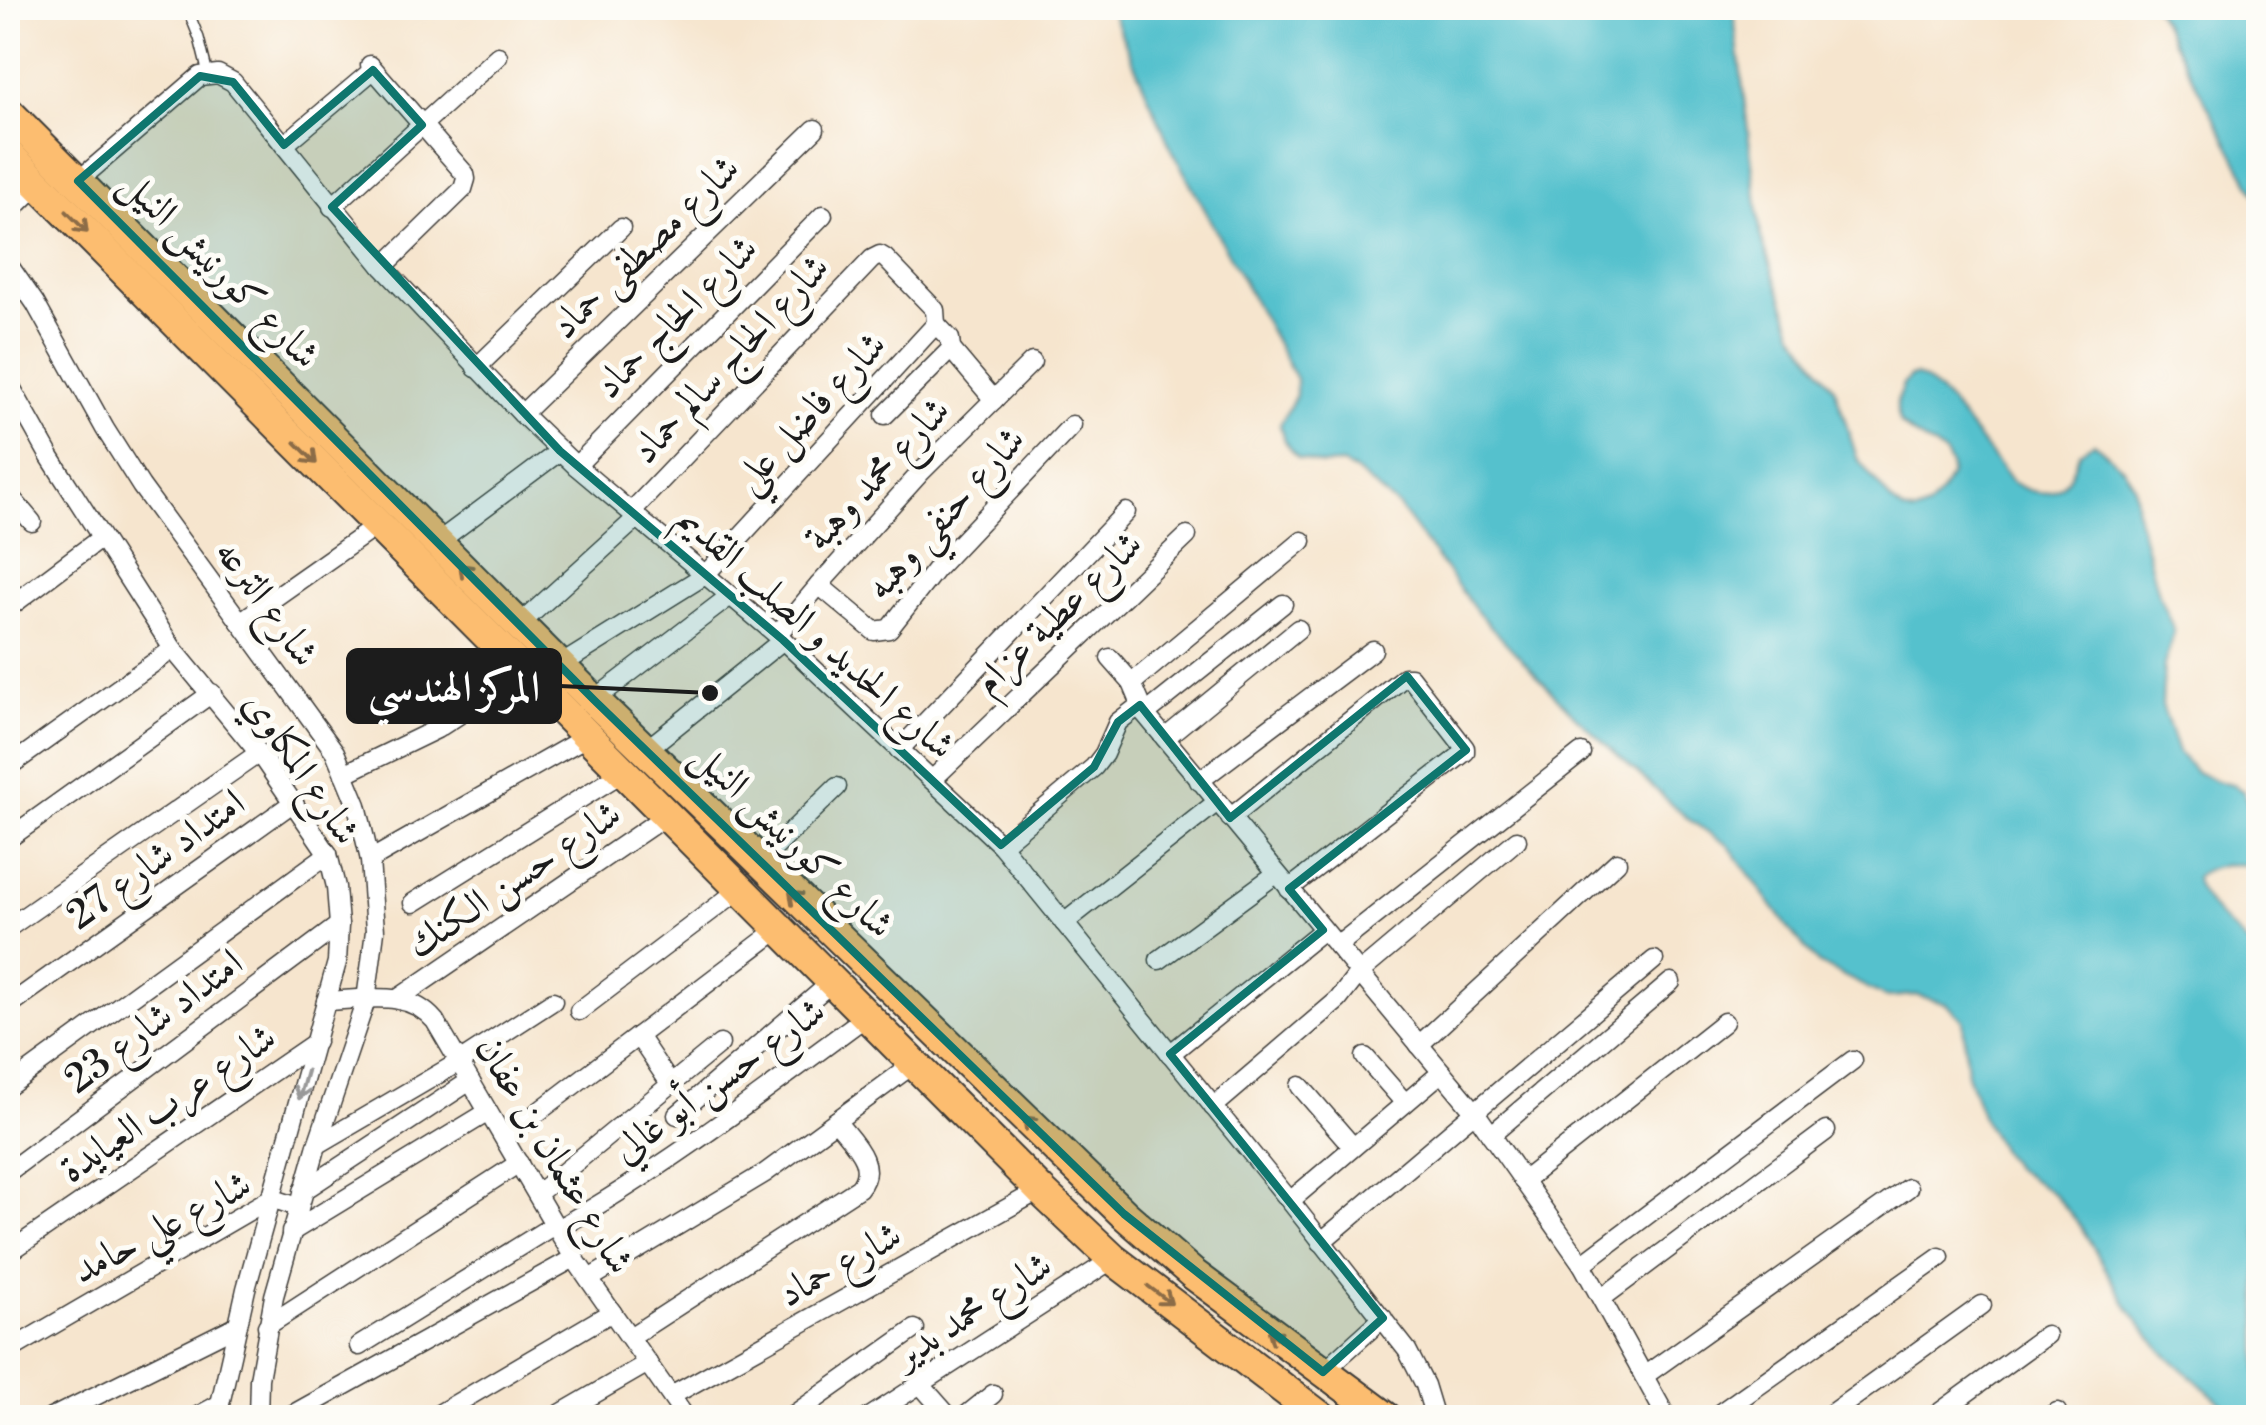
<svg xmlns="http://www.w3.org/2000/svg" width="2266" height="1425" font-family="'Libre Bodoni',Amiri,serif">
  <rect width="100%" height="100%" fill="#fdfcf7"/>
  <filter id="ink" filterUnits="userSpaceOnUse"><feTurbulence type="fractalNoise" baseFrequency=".01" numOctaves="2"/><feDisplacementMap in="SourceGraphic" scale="20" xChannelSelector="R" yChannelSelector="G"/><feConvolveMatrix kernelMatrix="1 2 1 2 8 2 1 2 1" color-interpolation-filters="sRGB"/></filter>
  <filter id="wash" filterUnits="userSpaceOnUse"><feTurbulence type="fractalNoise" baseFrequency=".0048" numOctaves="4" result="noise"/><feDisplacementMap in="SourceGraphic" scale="40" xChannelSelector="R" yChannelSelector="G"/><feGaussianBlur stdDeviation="2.25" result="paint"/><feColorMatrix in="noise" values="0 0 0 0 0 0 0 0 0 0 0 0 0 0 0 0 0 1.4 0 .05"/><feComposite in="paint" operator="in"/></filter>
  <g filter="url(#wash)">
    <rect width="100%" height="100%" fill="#f6e5ce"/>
    <!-- water -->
    <g fill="#54c1cd" stroke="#386e74" stroke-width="2.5">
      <path d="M1110,8H1733L1761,238L1794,332L1835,389L1857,458L1891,501L1904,511L1914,514L1928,508L1941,493L1951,475V466L1945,454L1911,433L1900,423L1897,410V402L1903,384L1910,377L1916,376L1927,381L1948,400L2012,482C2033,495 2056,499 2070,475C2074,468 2076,458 2080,452C2084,448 2090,445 2094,443L2124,469L2134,484L2137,513L2157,590L2174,631L2164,665L2162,705L2178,752L2194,771L2217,781L2235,786L2244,792L2258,829V867C2239,862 2211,863 2195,877C2197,902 2241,935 2258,954V1417H2237L2161,1350L2129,1309L2080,1225L2055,1195L2015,1168L2004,1155L1985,1123L1967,1074L1963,1020L1947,1004L1917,995L1886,997L1818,963L1793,934L1728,845L1688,819L1575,716L1478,613L1399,507L1356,471L1342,464L1322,465L1298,458L1284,441L1280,425L1296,395V379L1169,144Z"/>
      <polygon points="2155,8 2258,8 2258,199"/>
    </g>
  </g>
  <g filter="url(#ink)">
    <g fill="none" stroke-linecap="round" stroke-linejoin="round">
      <defs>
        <polyline id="service" points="187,8 199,38 208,74"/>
        <g id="minor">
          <polyline points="370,65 465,174 466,179 463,189 383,267"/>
          <polyline points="284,145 373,70"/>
          <polyline points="78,181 200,76 218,74 233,82 383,267 522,414 576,466 783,640 1001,845 1290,1201 1407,1350 1425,1385 1435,1418"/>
          <polyline points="332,207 498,56"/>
          <polyline points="8,214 38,184"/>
          <polyline points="8,264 35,303 105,429 141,486 335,752 357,805 370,860 375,931 366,1000 317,1145 274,1296 259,1379 258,1418"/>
          <polyline points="951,349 994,400"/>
          <polyline points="476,368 621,228"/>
          <polyline points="8,382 50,457 173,649 259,753 328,854 336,887 339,925 337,962 246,1289 220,1404 220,1418"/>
          <polyline points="522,414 815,129"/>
          <polyline points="885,415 951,349 950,339 936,324"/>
          <polyline points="576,466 823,215"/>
          <polyline points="8,494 32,522"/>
          <polyline points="438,542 560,451"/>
          <polyline points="819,585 874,631 889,629 936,569 1072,425"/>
          <polyline points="8,608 101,538"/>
          <polyline points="240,622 378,525"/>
          <polyline points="519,625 638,517"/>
          <polyline points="777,635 819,585 922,471 1032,362"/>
          <polyline points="1110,658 1132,683 1145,714 1475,1112 1582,1264 1667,1418"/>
          <polyline points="559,666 705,575 936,324 935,310 885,258 880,255 872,259 631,512"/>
          <polyline points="1132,683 1302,541"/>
          <polyline points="594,700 730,596"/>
          <polyline points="1145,714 1283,604"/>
          <polyline points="1165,738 1298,629"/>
          <polyline points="646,750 783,640"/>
          <polyline points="899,750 1126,512"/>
          <polyline points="8,767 173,649"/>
          <polyline points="344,774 437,729 471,707 521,668"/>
          <polyline points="932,780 1187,536"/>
          <polyline points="1199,781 1373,650"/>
          <polyline points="1230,818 1404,677 1410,677 1465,748 1465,752 1289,889"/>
          <polyline points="8,839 212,693"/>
          <polyline points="1001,845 1094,767 1104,754 1118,722 1140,705"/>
          <polyline points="370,860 588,736"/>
          <polyline points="759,863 837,787"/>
          <polyline points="413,903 623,772"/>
          <polyline points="1064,923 1217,802"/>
          <polyline points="8,928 259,753"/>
          <polyline points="1337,946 1581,753"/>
          <polyline points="1159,960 1276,874"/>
          <polyline points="399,998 667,815"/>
          <path d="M326,1001C366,1000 407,988 435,1021L574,1258L686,1418"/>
          <polyline points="8,1006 294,802"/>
          <polyline points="579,1011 740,889"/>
          <polyline points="638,1036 671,1085"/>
          <polyline points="1419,1045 1617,862"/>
          <polyline points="1170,1054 1323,930"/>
          <polyline points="1365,1057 1405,1103"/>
          <polyline points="1300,1086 1353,1147"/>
          <polyline points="8,1087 328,854"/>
          <polyline points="1213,1107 1338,1000 1359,973 1517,840"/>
          <polyline points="677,1115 833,981"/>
          <polyline points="1491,1135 1671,982"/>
          <polyline points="504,1138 780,928"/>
          <polyline points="317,1145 459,1062 553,1001"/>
          <polyline points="8,1172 339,925"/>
          <polyline points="1523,1181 1724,1022"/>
          <polyline points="303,1191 470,1081"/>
          <polyline points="537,1194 720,1044"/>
          <polyline points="1290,1201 1442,1072"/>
          <path d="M557,1229C667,1167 766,1090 868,1015"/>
          <polyline points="291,1232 488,1112"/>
          <polyline points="1321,1242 1654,960"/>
          <polyline points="8,1253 316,1042"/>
          <polyline points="1582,1264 1853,1060"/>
          <polyline points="589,1279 765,1173 915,1063"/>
          <polyline points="1602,1298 1826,1131"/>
          <polyline points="267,1326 519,1163"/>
          <path d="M630,1337L859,1188C879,1164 851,1141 836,1121"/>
          <polyline points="359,1346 554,1225"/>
          <polyline points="8,1351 271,1198 298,1207"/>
          <polyline points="1323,1372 1383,1318"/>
          <polyline points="1644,1376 1908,1188"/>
          <polyline points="920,1384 950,1418"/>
          <polyline points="671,1396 1040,1190"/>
          <polyline points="51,1418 236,1326"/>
          <polyline points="194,1418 220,1404"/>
          <polyline points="286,1418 574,1258"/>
          <polyline points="432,1418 612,1312"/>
          <polyline points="553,1418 648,1363"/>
          <polyline points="789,1418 915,1329"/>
          <polyline points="868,1418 1113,1259"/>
          <polyline points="963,1418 993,1394"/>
          <polyline points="1713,1418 1940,1257"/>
          <polyline points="1825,1418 1982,1305"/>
          <polyline points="1932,1418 2046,1335"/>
          <polyline points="2049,1418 2057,1412"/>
        </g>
        <g id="trunk">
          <polyline points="8,112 594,700 1124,1214 1193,1274 1387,1418"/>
          <polyline points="8,154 1040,1190 1113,1259 1322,1418"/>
        </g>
      </defs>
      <!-- service casing -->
      <use href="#service" stroke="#3d3a37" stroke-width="12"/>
      <!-- minor casing -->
      <use href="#minor" stroke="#3d3a37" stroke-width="21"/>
      <!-- trunk casing -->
      <use href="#trunk" stroke="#3d3a37" stroke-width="34"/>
      <!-- service -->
      <use href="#service" stroke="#fff" stroke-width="9"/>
      <!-- minor -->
      <use href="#minor" stroke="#fff" stroke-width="18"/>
      <!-- trunk -->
      <use href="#trunk" stroke="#fcbd6f" stroke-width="30"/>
    </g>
    <!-- one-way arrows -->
    <defs><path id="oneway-shaft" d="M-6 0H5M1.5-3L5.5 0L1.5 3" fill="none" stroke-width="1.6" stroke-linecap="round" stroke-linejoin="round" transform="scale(2.5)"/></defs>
    <g stroke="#8c6c46">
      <use href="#oneway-shaft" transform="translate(77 222) rotate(45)"/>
      <use href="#oneway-shaft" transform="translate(306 453) rotate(45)"/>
      <use href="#oneway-shaft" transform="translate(470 575) rotate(-135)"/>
      <use href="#oneway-shaft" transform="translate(800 902) rotate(-136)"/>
      <use href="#oneway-shaft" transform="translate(1034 1127) rotate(-136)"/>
      <use href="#oneway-shaft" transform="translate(1160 1295) rotate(37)"/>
      <use href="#oneway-shaft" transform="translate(1280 1340) rotate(-143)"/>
    </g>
    <use stroke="#999" href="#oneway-shaft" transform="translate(303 1085) rotate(106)"/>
  </g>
  <!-- marked area -->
  <path fill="#0f766e" fill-opacity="0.2" stroke="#0f766e" stroke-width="8" stroke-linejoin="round" d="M373,70L422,125L332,207L560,451L783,640L1001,845L1094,767L1118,722L1140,705L1230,818L1407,676L1466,750L1289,889L1323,930L1170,1054L1383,1318L1323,1372L1124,1214L594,700L78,181L200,76L233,82L284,145Z"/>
  <g text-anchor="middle" stroke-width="10" stroke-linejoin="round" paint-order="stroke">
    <!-- street labels -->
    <g font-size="40" fill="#1c1c1c" stroke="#fdfcf7">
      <text transform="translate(644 246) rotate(-44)" y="14">شارع مصطفى حماد</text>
      <text transform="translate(221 268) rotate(45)" y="14">شارع كورنيش النيل</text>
      <text transform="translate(675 316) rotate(-45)" y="14">شارع الحاج حماد</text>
      <text transform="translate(729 358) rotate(-47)" y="14">شارع الحاج سالم حماد</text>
      <text transform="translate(809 411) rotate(-47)" y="14">شارع فاضل علي</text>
      <text transform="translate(876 473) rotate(-47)" y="14">شارع محمد وهبة</text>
      <text transform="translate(944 512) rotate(-48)" y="14">شارع حنفي وهبه</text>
      <text transform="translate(268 602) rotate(54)" y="14">شارع الترعه</text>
      <text transform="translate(1057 612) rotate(-44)" y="14">شارع عطية عزام</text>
      <text transform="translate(817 631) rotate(42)" y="14">شارع الحديد و الصلب القديم</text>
      <text transform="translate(303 767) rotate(56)" y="14">شارع المكاوي</text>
      <text transform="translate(794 839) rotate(44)" y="14">شارع كورنيش النيل</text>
      <text transform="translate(155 858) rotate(-36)" y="14">امتداد شارع 27</text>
      <text transform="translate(513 878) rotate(-34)" y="14">شارع حسن الكنك</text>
      <text transform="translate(153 1020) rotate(-37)" y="14">امتداد شارع 23</text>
      <text transform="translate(718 1079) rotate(-36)" y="14">شارع حسن أبو غالي</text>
      <text transform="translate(167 1102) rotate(-34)" y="14">شارع عرب العيايدة</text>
      <text transform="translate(556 1154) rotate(59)" y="14">شارع عثمان بن عفان</text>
      <text transform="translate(161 1226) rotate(-28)" y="14">شارع علي حامد</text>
      <text transform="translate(839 1263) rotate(-29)" y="14">شارع حماد</text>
      <text transform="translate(972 1309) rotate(-33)" y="14">شارع محمد بدير</text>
    </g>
  </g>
  <!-- callouts -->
  <path fill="none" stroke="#1c1c1c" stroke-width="4" d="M710 693L560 686"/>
  <circle fill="#1c1c1c" stroke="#fdfcf7" stroke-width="4" cx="710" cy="693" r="10"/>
  <rect fill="#1c1c1c" stroke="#1c1c1c" stroke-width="4" x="348" y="650" width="212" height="72" rx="10"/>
  <g font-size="42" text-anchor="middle" font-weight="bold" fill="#fff">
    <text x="454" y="701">المركز الهندسي</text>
  </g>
  <!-- margin -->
  <rect width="2266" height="1425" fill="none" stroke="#fdfcf7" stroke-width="40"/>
</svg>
